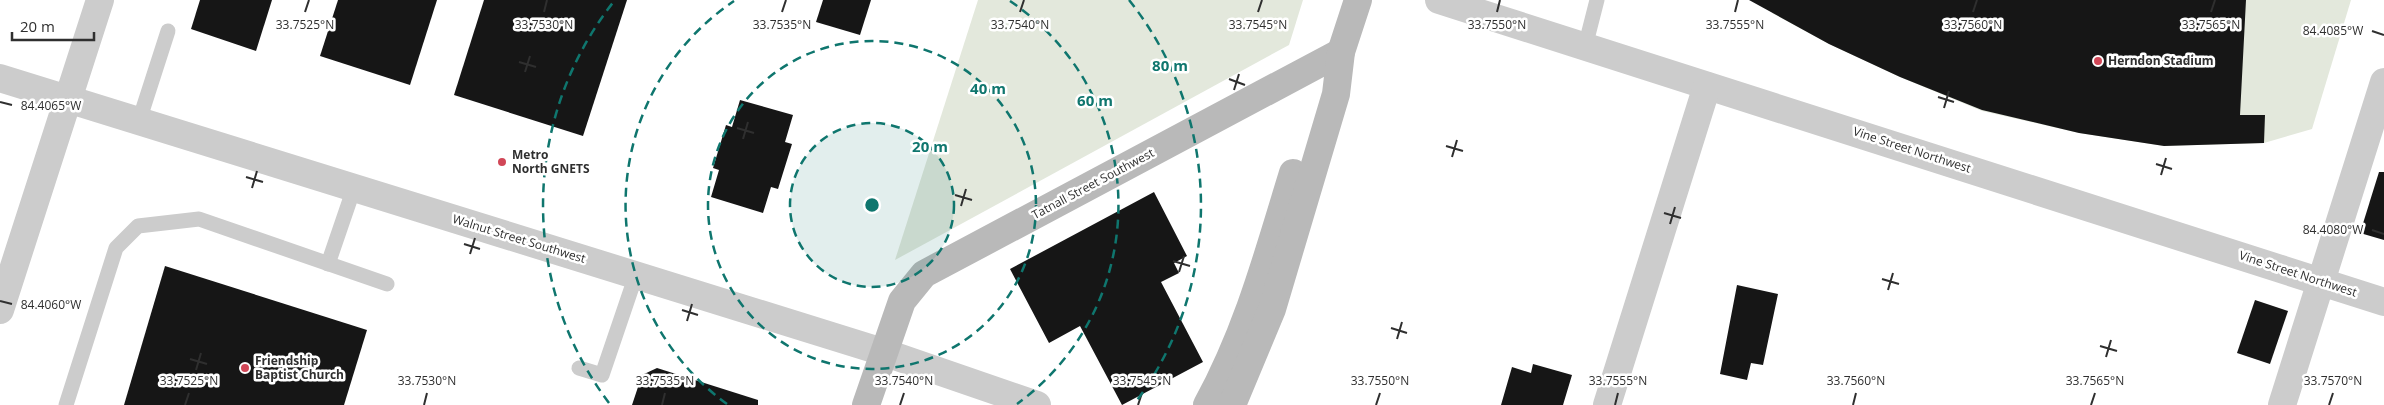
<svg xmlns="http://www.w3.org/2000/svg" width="2384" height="405" font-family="'Open Sans',sans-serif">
  <rect width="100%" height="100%" fill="#fff"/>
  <!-- green -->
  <g fill="#e3e8dc">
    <polygon points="978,0 1303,0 1289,45 895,260"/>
    <polygon points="1777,0 2351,0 2312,129 2264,143 2164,146 2079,133 1982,111 1900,77 1829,44 1772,13"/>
  </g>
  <!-- building -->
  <g fill="#161616">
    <polygon points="200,0 272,0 256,51 191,29"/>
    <polygon points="338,0 437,0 410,85 320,56"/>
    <polygon points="484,0 627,0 583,136 454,95"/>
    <polygon points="823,0 871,0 860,35 816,22"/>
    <polygon points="1749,0 2246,0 2240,115 2265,115 2264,143 2164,146 2079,133 1982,110 1900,77 1829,44"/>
    <polygon points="740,100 793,115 785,142 792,144 778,189 771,187 763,213 711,197 719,170 713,168 726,125 732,127"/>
    <polygon points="2379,172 2384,172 2384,240 2360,233"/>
    <polygon points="1154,192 1187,256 1174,263 1179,273 1161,282 1203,362 1122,405 1080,326 1049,343 1010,269"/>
    <polygon points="165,266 367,330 344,405 124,405"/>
    <polygon points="1737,285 1778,294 1763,365 1751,363 1747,380 1720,374"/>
    <polygon points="2255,300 2288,311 2270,364 2237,353"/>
    <polygon points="1533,364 1572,375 1563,405 1501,405 1512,367 1531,373"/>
    <polygon points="657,368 758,400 758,405 632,405 642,375"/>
  </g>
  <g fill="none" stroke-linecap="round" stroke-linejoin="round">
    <!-- lane -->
    <g stroke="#ccc" stroke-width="15">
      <polyline points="1585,47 1597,0"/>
      <polyline points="139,121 168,31"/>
      <polyline points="328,264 354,188"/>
      <polyline points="579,368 602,375 636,275"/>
      <polyline points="66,405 116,248 138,226 199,219 387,284"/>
    </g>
    <!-- street -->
    <g stroke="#ccc" stroke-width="28">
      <polyline points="1439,0 2384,302"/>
      <polyline points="0,78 883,352 1037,405"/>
      <polyline points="0,310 100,0"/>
      <polyline points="1607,405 1707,86"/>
      <polyline points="2282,405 2384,82"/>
    </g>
    <!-- secondary -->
    <g stroke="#b9b9b9" stroke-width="28">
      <polyline points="866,405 902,301 924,274 1341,52"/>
      <path d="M1207,405C1248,330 1268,254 1293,173"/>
      <polyline points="1232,405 1272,309 1336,94 1341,52 1358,0"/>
    </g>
  </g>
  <!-- ticks -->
  <path fill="none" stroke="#2f2f2f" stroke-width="2" d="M305,12L309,0M544,12L547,0M782,12L786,0M1020,12L1024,0M1258,12L1262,0M1497,12L1500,0M1735,12L1738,0M1973,12L1977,0M2211,12L2215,0M2372,31L2384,35M519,62L536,67M525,72L530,56M1229,79L1245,85M1234,90L1239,74M1938,97L1954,102M0,102L12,105M1944,108L1949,91M737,128L754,133M743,139L748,122M1446,146L1463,151M1452,157L1457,140M2156,164L2172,169M2161,175L2166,158M246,177L263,182M252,188L257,171M955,195L972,200M961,206L966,189M1664,213L1681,218M1670,224L1675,207M2372,230L2384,234M464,244L480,249M470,254L475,238M1173,261L1190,266M1179,272L1184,256M1882,279L1899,284M1888,290L1893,273M0,301L12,304M682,310L698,315M687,321L692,304M1391,328L1407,333M1397,339L1402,322M2100,346L2117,351M2106,357L2111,340M190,359L207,364M196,370L201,353M185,405L189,393M424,405L427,393M662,405L665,393M900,405L904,393M1138,405L1142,393M1376,405L1380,393M1615,405L1618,393M1853,405L1856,393M2091,405L2095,393M2329,405L2333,393"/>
  <!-- distance rings -->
  <circle cx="872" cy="205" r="82" fill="#0f766e" fill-opacity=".12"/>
  <g fill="none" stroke="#0f766e" stroke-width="2.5" stroke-dasharray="9 6">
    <circle cx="872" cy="205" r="82"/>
    <circle cx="872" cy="205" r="164"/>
    <path d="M727 404A246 246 0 0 1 734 1M1010 1A246 246 0 0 1 1017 404"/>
    <path d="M609 403A329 329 0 0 1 615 0M1129 0A329 329 0 0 1 1135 403"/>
  </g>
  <!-- markers -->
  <g fill="#d14757" stroke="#fff" stroke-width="2">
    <circle cx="2098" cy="61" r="5"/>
    <circle cx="502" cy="162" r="5"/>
    <circle cx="245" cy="368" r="5"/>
  </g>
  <g text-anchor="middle" stroke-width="5" stroke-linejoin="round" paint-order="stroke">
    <!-- poi labels -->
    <g font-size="12" font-weight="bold" fill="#2f2f2f" stroke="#fff" text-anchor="start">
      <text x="2108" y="65">Herndon Stadium</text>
      <text x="512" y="159">Metro<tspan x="512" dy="14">North GNETS</tspan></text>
      <text x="255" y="365">Friendship<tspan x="255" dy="14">Baptist Church</tspan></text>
    </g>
    <!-- street labels -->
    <g font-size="12" fill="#2f2f2f" stroke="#fff">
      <text transform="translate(1912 150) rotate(18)" y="4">Vine Street Northwest</text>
      <text transform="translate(1093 184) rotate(-28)" y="4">Tatnall Street Southwest</text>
      <text transform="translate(519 239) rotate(17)" y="4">Walnut Street Southwest</text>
      <text transform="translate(2298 274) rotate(18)" y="4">Vine Street Northwest</text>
    </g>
  </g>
  <g font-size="12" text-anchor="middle" fill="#2f2f2f" stroke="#fff" stroke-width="5" stroke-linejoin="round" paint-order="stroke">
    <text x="305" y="29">33.7525°N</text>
    <text x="544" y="29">33.7530°N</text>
    <text x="782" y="29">33.7535°N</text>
    <text x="1020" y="29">33.7540°N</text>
    <text x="1258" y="29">33.7545°N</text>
    <text x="1497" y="29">33.7550°N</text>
    <text x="1735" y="29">33.7555°N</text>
    <text x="1973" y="29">33.7560°N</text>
    <text x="2211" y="29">33.7565°N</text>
    <text x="2333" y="35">84.4085°W</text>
    <text x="51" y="110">84.4065°W</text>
    <text x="2333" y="234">84.4080°W</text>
    <text x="51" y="309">84.4060°W</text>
    <text x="189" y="385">33.7525°N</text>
    <text x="427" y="385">33.7530°N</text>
    <text x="665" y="385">33.7535°N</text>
    <text x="904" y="385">33.7540°N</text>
    <text x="1142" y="385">33.7545°N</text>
    <text x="1380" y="385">33.7550°N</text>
    <text x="1618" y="385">33.7555°N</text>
    <text x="1856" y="385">33.7560°N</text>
    <text x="2095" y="385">33.7565°N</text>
    <text x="2333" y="385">33.7570°N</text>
  </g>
  <circle cx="872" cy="205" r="8" fill="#0f766e" stroke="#fff" stroke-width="2.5"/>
  <g font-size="15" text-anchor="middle" font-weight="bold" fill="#0f766e" stroke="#fff" stroke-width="5" stroke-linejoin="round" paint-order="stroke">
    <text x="1170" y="71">80 m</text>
    <text x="988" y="94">40 m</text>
    <text x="1095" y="106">60 m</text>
    <text x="930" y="152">20 m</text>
  </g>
  <!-- scale -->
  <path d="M12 32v8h82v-8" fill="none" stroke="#2f2f2f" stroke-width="2.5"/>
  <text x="20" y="32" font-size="15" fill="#2f2f2f" stroke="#ffffff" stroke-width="4" paint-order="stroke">20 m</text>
</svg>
